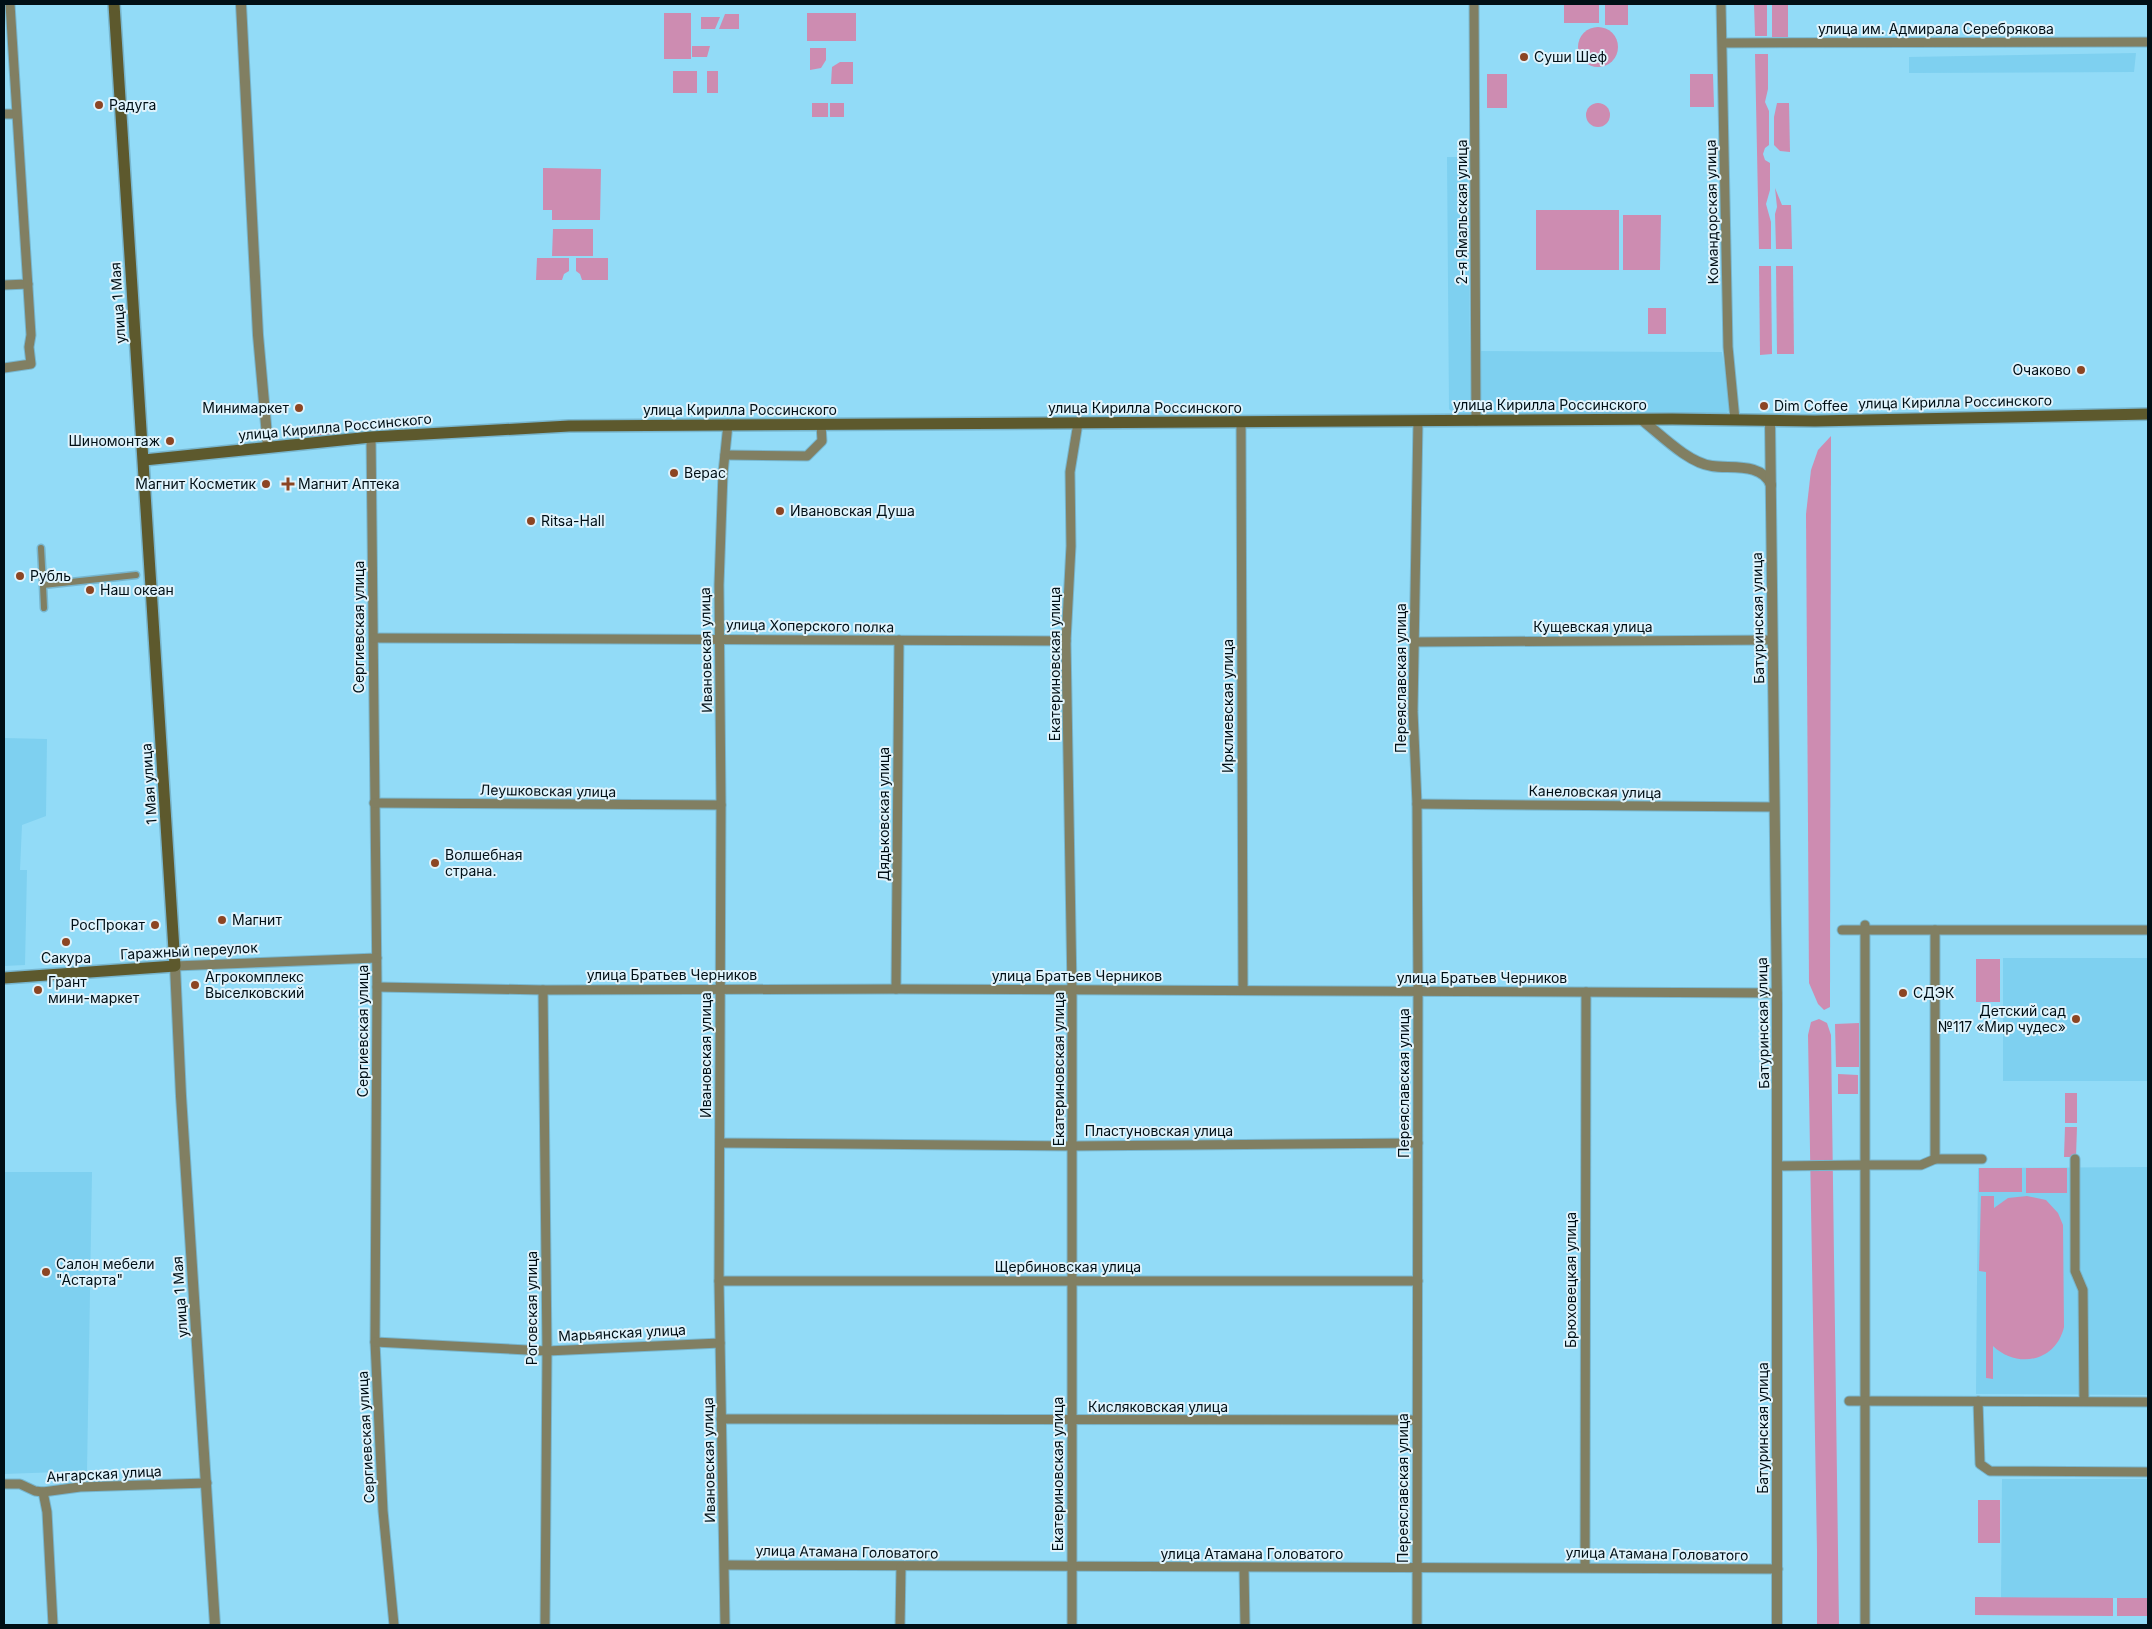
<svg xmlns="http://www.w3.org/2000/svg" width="2152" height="1629" font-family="Inter,sans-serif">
  <rect width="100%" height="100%" fill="#92dbf7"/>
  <!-- built -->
  <g fill="#7ed0f0">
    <polygon points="2136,53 2134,72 1909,73 1909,57"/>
    <polygon points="1447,157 1468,157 1470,351 1722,352 1731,408 1726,414 1454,414 1449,409"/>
    <polygon points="4,738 47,739 46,816 22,825 20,870 27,870 25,965 4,966"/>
    <rect x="2003" y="958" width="145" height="123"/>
    <polygon points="2148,1167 2148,1395 1976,1394 1978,1168"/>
    <polygon points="4,1172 92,1172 87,1471 4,1474"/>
    <polygon points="2002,1479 2148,1479 2148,1598 2001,1598"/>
  </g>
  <!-- green -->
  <g fill="#cd8cb1">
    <rect x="1564" y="4" width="35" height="19"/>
    <rect x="1605" y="4" width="23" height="21"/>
    <polygon points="1754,4 1767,4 1767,36 1755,36"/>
    <rect x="1772" y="4" width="16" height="33"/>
    <rect x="664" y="13" width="27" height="46"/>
    <rect x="807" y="13" width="49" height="28"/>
    <polygon points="725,14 739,14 739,29 719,29"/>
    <polygon points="701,17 720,17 715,29 701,29"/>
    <circle cx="1598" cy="47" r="20"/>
    <polygon points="692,46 710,46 707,57 692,57"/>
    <polygon points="810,48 826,48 826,60 821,68 810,70"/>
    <polygon points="1755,54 1768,54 1768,89 1765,102 1769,111 1769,145 1765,148 1763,154 1765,160 1770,163 1770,190 1766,204 1771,222 1771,249 1759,249"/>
    <polygon points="840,62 853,62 853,84 831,84 832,67"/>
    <rect x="673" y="71" width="24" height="22"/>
    <rect x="707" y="71" width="11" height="22"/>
    <rect x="1487" y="74" width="20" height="34"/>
    <polygon points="1690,74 1713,74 1714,107 1690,107"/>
    <circle cx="1598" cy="115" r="12"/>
    <rect x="812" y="103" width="16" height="14"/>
    <rect x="830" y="103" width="14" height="14"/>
    <polygon points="1777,103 1789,103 1790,152 1780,151 1774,145 1774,117"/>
    <polygon points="543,168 601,169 600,220 552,220 552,210 543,210"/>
    <polygon points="1775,188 1782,205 1791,205 1792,249 1776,249 1775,214 1777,207"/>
    <rect x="1536" y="210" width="83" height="60"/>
    <polygon points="1623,215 1661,215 1660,270 1623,270"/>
    <polygon points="553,229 593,229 593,256 552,256"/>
    <polygon points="537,258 569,258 569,271 564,274 562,280 536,280"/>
    <polygon points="576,258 608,258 608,280 582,280 580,274 576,271"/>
    <polygon points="1759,266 1771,266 1772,354 1760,355"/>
    <polygon points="1776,266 1793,266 1794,354 1777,354"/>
    <rect x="1648" y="308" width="18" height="26"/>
    <polygon points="335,428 340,430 340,437 310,436 310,433 314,429"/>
    <polygon points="1831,436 1830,1007 1824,1010 1818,1004 1809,983 1806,514 1811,470 1818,450"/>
    <rect x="1976" y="959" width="24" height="43"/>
    <polygon points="1819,1019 1827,1023 1831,1035 1839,1625 1817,1625 1817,1551 1808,1035 1811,1022"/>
    <polygon points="1859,1023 1859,1067 1836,1067 1835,1024"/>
    <polygon points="1838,1074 1858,1075 1858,1094 1838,1094"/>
    <rect x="2065" y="1093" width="12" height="30"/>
    <polygon points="2065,1127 2077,1127 2076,1157 2064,1157"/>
    <rect x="1979" y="1168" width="43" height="24"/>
    <rect x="2026" y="1168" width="41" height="25"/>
    <path d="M1981,1196H1994V1208L2008,1198L2027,1196L2046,1200L2058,1213L2063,1225L2064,1327C2056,1362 2017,1369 1993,1346V1379L1986,1378V1272L1979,1271Z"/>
    <rect x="1978" y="1500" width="22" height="43"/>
    <polygon points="1975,1597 2113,1598 2113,1616 1975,1615"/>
    <rect x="2117" y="1598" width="31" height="18"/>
  </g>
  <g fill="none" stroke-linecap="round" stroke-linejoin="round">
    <defs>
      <g id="pedestrian">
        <polyline points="41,548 43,585"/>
        <polyline points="44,608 43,585 136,575"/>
      </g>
      <g id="minor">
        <polyline points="1474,4 1476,421"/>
        <polyline points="1721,4 1728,347 1735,420"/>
        <polyline points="1723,43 2148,42"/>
        <polyline points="4,114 16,114"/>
        <polyline points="4,285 28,284"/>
        <polyline points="4,368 31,364 29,347 31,335 10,4"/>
        <polyline points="1241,422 1243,990"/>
        <polyline points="371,437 377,987 375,1342 383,1511 394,1625"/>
        <polyline points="725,455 807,456 822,441 821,424"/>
        <polyline points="374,638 1066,641"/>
        <polyline points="1414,642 1772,640"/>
        <polyline points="374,803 721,805"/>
        <polyline points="1417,804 1773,807"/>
        <polyline points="1865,925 1865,1165 1921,1165 1935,1159 1982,1159"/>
        <polyline points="1842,930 2148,930"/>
        <polyline points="1935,930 1935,1159"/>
        <polyline points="175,966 377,958"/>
        <polyline points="377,987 543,990 896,989 1777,993"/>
        <polyline points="896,989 899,640"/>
        <polyline points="543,990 547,1351 545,1625"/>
        <polyline points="721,1143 1073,1146 1418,1143"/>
        <polyline points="2075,1159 2075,1271 2083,1290 2084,1401"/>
        <polyline points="1778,1166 1865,1165 1865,1625"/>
        <polyline points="719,1281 1418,1281"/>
        <polyline points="375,1342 547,1351 720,1343"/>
        <polyline points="1849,1401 2148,1402"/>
        <polyline points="1978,1401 1980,1464 1990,1471 2148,1472"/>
        <polyline points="721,1419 1416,1420"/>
        <polyline points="4,1484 20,1484 35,1491 43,1492 80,1487 207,1483"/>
        <polyline points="43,1492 47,1512 53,1625"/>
        <polyline points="725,1565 1778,1569"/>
        <polyline points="1585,1567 1586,992"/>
        <polyline points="1244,1568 1245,1625"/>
        <polyline points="725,1625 719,1281 721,805 719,585 723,473 728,424"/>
        <polyline points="900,1625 901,1567"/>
        <polyline points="1072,1625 1072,989 1066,641 1071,546 1070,472 1078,423"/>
        <polyline points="1417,1625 1418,992 1417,804 1413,711 1418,421"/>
      </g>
      <g id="tertiary">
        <polyline points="241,4 258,335 268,447"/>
        <path d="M1642,420C1660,434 1688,463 1712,466C1730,469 1762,462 1771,485"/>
        <polyline points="1770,420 1777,1005 1777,1625"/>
        <polyline points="175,966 181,1096 215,1625"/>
      </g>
      <g id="secondary">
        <polyline points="144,460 371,437 569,426 1672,419 1815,421 2148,414"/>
        <polyline points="4,978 175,966 114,4"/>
      </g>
    </defs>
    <!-- pedestrian casing -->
    <use href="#pedestrian" stroke="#78b6ce" stroke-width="9"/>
    <!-- minor casing -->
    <use href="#minor" stroke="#78b6ce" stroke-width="11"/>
    <!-- tertiary casing -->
    <use href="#tertiary" stroke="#78b6ce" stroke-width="12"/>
    <!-- secondary casing -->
    <use href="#secondary" stroke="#78b6ce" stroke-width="14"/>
    <!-- pedestrian -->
    <use href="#pedestrian" stroke="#817f62" stroke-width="6"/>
    <!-- minor -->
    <use href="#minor" stroke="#817f62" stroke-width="9"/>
    <!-- tertiary -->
    <use href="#tertiary" stroke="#817f62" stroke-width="10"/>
    <!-- secondary -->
    <use href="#secondary" stroke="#5d592d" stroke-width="11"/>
  </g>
  <!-- markers -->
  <g fill="#8c4523" stroke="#dff3fc" stroke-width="2">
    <circle cx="1524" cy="57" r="5"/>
    <circle cx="99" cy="105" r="5"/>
    <circle cx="2081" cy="370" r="5"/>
    <circle cx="1764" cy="406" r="5"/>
    <circle cx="299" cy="408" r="5"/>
    <circle cx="170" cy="441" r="5"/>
    <circle cx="674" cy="473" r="5"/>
    <circle cx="266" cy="484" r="5"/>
    <path d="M285.5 476.5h5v5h5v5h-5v5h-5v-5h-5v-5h5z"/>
    <circle cx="780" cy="511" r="5"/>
    <circle cx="531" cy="521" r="5"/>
    <circle cx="20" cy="576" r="5"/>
    <circle cx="90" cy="590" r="5"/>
    <circle cx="435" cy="863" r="5"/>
    <circle cx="222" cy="920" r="5"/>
    <circle cx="155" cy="925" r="5"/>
    <circle cx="66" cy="942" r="5"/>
    <circle cx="195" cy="985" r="5"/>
    <circle cx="38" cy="990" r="5"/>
    <circle cx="1903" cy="993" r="5"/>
    <circle cx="2076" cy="1019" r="5"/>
    <circle cx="46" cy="1272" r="5"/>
  </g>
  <g text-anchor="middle" stroke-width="4" stroke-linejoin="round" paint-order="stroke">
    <!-- street labels -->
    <g font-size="14" fill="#000f16" stroke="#dff3fc">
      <text x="1936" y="34">улица им. Адмирала Серебрякова</text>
      <text transform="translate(1462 212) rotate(-90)" y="5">2-я Ямальская улица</text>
      <text transform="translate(1712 212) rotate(-91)" y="5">Командорская улица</text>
      <text transform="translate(118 303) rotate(-94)" y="5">улица 1 Мая</text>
      <text transform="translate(1955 402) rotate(-1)" y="5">улица Кирилла Россинского</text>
      <text x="1550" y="410">улица Кирилла Россинского</text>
      <text x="1145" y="413">улица Кирилла Россинского</text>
      <text x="740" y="415">улица Кирилла Россинского</text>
      <text transform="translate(335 427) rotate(-5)" y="5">улица Кирилла Россинского</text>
      <text transform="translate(1758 618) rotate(-91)" y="5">Батуринская улица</text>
      <text transform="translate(810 626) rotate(1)" y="5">улица Хоперского полка</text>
      <text transform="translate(359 627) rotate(-90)" y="5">Сергиевская улица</text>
      <text x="1593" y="632">Кущевская улица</text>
      <text transform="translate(706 650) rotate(-91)" y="5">Ивановская улица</text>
      <text transform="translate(1055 664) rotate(-90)" y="5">Екатериновская улица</text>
      <text transform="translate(1401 678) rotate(-90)" y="5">Переяславская улица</text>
      <text transform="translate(1228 706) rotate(-90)" y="5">Ирклиевская улица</text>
      <text transform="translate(149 784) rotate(-94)" y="5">1 Мая улица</text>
      <text transform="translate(548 791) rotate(1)" y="5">Леушковская улица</text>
      <text transform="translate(1595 792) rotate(1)" y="5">Канеловская улица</text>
      <text transform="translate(884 814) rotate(-90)" y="5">Дядьковская улица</text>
      <text transform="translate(189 951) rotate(-3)" y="5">Гаражный переулок</text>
      <text x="672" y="980">улица Братьев Черников</text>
      <text x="1077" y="981">улица Братьев Черников</text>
      <text x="1482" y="983">улица Братьев Черников</text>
      <text transform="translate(1763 1023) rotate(-91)" y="5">Батуринская улица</text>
      <text transform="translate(363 1031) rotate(-90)" y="5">Сергиевская улица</text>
      <text transform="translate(706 1055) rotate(-90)" y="5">Ивановская улица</text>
      <text transform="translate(1059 1069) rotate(-90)" y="5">Екатериновская улица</text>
      <text transform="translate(1404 1083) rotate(-90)" y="5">Переяславская улица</text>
      <text x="1159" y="1136">Пластуновская улица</text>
      <text x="1068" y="1272">Щербиновская улица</text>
      <text transform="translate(1571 1280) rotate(-90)" y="5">Брюховецкая улица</text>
      <text transform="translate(180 1297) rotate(-94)" y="5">улица 1 Мая</text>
      <text transform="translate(532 1308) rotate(-90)" y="5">Роговская улица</text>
      <text transform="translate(622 1333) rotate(-3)" y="5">Марьянская улица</text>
      <text x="1158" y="1412">Кисляковская улица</text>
      <text transform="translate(1763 1428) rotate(-90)" y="5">Батуринская улица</text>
      <text transform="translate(366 1437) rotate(-93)" y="5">Сергиевская улица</text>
      <text transform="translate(709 1460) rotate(-91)" y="5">Ивановская улица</text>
      <text transform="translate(104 1474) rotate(-3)" y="5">Ангарская улица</text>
      <text transform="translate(1058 1474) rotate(-90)" y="5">Екатериновская улица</text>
      <text transform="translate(1403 1488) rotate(-90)" y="5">Переяславская улица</text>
      <text transform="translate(847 1552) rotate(1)" y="5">улица Атамана Головатого</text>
      <text x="1252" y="1559">улица Атамана Головатого</text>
      <text transform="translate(1657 1554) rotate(1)" y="5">улица Атамана Головатого</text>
    </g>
    <!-- poi labels -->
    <g font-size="14" fill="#000f16" stroke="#dff3fc" text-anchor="start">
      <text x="1534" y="62">Суши Шеф</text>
      <text x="109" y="110">Радуга</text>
      <text x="2071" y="375" text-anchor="end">Очаково</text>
      <text x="1774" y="411">Dim Coffee</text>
      <text x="289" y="413" text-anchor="end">Минимаркет</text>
      <text x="160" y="446" text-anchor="end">Шиномонтаж</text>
      <text x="684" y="478">Верас</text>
      <text x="256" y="489" text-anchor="end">Магнит Косметик</text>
      <text x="298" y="489">Магнит Аптека</text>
      <text x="790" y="516">Ивановская Душа</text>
      <text x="541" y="526">Ritsa-Hall</text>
      <text x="30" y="581">Рубль</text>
      <text x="100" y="595">Наш океан</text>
      <text x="445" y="860">Волшебная<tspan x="445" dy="16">страна.</tspan></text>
      <text x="232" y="925">Магнит</text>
      <text x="145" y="930" text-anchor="end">РосПрокат</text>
      <text x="66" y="963" text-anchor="middle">Сакура</text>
      <text x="205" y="982">Агрокомплекс<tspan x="205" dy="16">Выселковский</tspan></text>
      <text x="48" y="987">Грант<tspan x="48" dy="16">мини-маркет</tspan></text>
      <text x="1913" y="998">СДЭК</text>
      <text x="2066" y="1016" text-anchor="end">Детский сад<tspan x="2066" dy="16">№117 «Мир чудес»</tspan></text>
      <text x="56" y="1269">Салон мебели<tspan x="56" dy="16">"Астарта"</tspan></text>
    </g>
  </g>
  <!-- border -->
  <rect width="2152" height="1629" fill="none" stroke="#000f16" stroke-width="10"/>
</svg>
